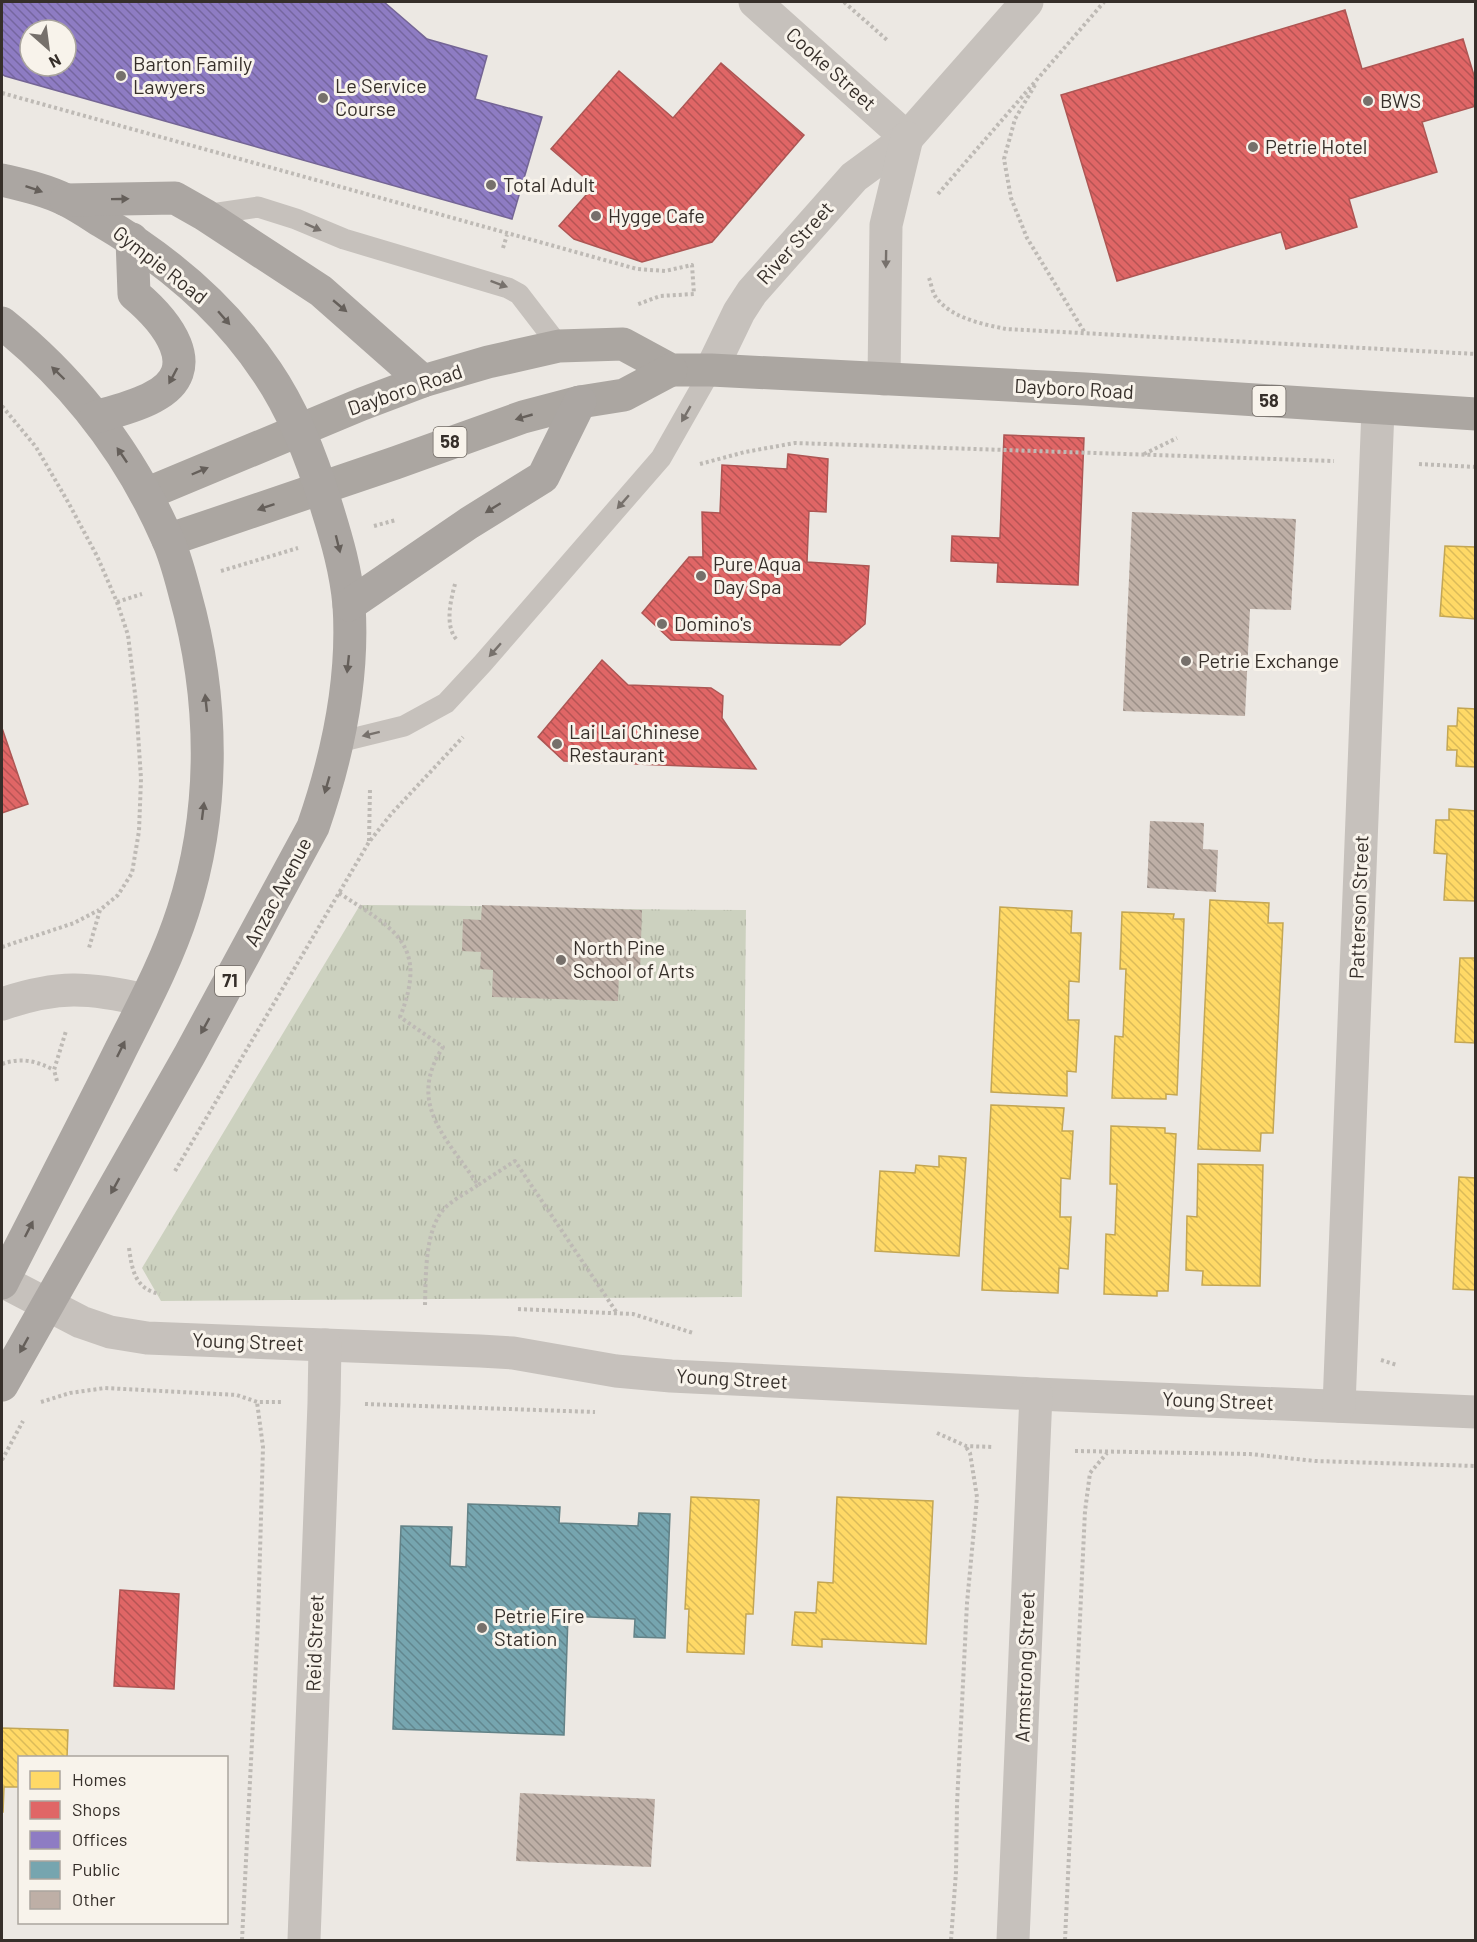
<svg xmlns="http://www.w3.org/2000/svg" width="1477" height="1942" font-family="Barlow,sans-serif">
  <defs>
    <pattern id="grass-tufts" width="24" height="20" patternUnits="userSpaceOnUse" patternTransform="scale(1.5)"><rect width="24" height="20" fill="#ccd1bf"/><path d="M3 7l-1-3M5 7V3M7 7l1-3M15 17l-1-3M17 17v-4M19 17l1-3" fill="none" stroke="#b0b4a4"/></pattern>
    <pattern id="homes-back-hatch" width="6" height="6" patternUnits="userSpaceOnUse" patternTransform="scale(1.5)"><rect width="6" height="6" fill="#ffd966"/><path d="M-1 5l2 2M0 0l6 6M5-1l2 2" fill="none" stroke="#dbbb59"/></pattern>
    <pattern id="shops-back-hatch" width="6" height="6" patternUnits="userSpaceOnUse" patternTransform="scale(1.5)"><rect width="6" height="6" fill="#e06666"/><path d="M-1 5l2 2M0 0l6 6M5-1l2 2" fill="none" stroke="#b65454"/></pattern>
    <pattern id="offices-back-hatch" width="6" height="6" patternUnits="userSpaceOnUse" patternTransform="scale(1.5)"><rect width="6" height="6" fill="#8e7cc3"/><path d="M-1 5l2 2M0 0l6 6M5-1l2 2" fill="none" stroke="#75669f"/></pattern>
    <pattern id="public-back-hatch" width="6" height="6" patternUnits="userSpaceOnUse" patternTransform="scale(1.5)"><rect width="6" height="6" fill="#76a5af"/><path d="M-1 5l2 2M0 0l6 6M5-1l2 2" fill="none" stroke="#62878f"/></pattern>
    <pattern id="building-back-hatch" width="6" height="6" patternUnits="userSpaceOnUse" patternTransform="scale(1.5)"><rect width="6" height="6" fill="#beafa6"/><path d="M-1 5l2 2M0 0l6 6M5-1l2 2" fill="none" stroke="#9b8f87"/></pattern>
  </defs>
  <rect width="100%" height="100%" fill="#ece8e3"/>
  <!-- grass -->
  <path fill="url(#grass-tufts)" d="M360,905C489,905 618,910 746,910L742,1297L161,1301L142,1268Z"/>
  <!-- homes -->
  <g fill="url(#homes-back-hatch)" stroke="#c3a654" stroke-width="1.5">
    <polygon points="1445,546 1476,547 1476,619 1440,616"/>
    <polygon points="1458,708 1476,709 1476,767 1456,766 1457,750 1447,750 1448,726 1457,726"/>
    <polygon points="1449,809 1476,811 1476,901 1444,900 1447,854 1434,853 1436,820 1449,820"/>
    <polygon points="1210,900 1269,903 1268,923 1283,923 1273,1133 1261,1133 1260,1151 1198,1149"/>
    <polygon points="1000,907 1072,911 1071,933 1081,933 1079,982 1069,981 1068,1020 1079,1020 1076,1072 1067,1071 1067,1096 991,1092"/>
    <polygon points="1122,912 1174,914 1173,919 1184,919 1177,1095 1166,1094 1166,1099 1112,1098 1115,1036 1123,1037 1126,969 1120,969"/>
    <polygon points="1460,958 1476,958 1476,1043 1455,1042"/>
    <polygon points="991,1105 1064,1108 1062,1131 1073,1131 1070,1179 1061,1178 1060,1217 1071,1217 1068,1269 1059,1268 1058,1293 982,1290"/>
    <polygon points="1111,1126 1165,1128 1165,1133 1176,1134 1168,1291 1157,1291 1157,1296 1104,1294 1106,1234 1115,1235 1117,1184 1110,1184"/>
    <polygon points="939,1156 966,1158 959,1256 875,1251 880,1171 915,1173 916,1165 939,1167"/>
    <polygon points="1198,1164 1263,1165 1260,1286 1202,1285 1203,1271 1186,1270 1187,1216 1197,1217"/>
    <polygon points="1459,1177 1476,1178 1476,1290 1453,1289"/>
    <polygon points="691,1497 759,1500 753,1614 746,1614 744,1654 687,1652 689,1609 685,1609"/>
    <polygon points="837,1497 933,1501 926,1644 822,1639 822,1647 792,1645 795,1612 816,1613 818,1582 833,1583"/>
    <polygon points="2,1728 68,1730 67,1758 20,1758 20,1787 4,1787 3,1812 2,1812"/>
  </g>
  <!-- shops -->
  <g fill="url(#shops-back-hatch)" stroke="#ad5654" stroke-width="1.5">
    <polygon points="1345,10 1362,69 1463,39 1476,82 1476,106 1422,122 1437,172 1349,199 1357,227 1286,249 1281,232 1117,281 1061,95"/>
    <polygon points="721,63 804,135 712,242 642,262 574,239 559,226 594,186 551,149 619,71 673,118"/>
    <polygon points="1004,435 1084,438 1078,585 997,582 998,563 951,561 952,536 1000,538"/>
    <polygon points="788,454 828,459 826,512 809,511 807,562 869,566 865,624 840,645 671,640 642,613 689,557 703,557 702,512 720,513 722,465 787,469"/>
    <polygon points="602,660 628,685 711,688 723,696 722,718 756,769 564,761 538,737"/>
    <polygon points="2,728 28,804 2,813"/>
    <polygon points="120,1590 179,1594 174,1689 114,1686"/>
  </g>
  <!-- offices -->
  <path fill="url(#offices-back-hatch)" stroke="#746595" stroke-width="1.5" fill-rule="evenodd" d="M2,2H384L427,39L487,56L475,99L542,117L512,219L5,76L2,74ZM30,30H66V66H30Z"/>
  <!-- public -->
  <polygon fill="url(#public-back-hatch)" stroke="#638287" stroke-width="1.5" points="468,1504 560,1507 559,1523 638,1526 639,1513 670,1514 665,1638 634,1637 635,1619 568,1616 564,1735 393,1729 401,1526 452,1527 450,1566 466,1567"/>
  <!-- building -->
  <g fill="url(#building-back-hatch)">
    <polygon points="1132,512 1296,519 1291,610 1250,609 1245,716 1123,711"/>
    <polygon points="1150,821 1204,823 1203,849 1218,850 1216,892 1147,888"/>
    <polygon points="482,905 642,910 640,974 619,973 618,1001 492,997 493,970 480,969 481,952 462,951 463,919 481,920"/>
    <polygon points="520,1793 655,1799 651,1867 516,1861"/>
  </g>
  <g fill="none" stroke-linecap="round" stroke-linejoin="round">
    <!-- path -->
    <g stroke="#bebab5" stroke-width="4" stroke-dasharray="3 3" stroke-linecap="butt">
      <polyline points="844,2 887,40"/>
      <polyline points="1035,85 1015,119 1004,159 1011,198 1027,238 1085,333"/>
      <polyline points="2,93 637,269 665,271 692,265 694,294 660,296 636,305"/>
      <polyline points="938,194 1104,2"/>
      <polyline points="503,248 507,235"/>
      <path d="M929,278C931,283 932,291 935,296C950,318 982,324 1006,329L1476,354"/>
      <polyline points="2,406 36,447 68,502 97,556 117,602 128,635 136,702 141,779 139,831 132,873 118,895 100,910 89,948"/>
      <polyline points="1144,454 1177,438"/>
      <polyline points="700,464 745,452 795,443 1334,461"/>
      <polyline points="1419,464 1476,467"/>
      <polyline points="374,526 396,520"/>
      <polyline points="221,571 298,548"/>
      <path d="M455,584C451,599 444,626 457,640"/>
      <polyline points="117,602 142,594"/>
      <polyline points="369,841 370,789"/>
      <path d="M339,893C394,929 429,944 400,1017L443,1047C406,1104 447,1138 478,1185L515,1161L617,1313"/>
      <polyline points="2,947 74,923 99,910"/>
      <path d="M2,1064C22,1057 36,1061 54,1070"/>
      <polyline points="57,1081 54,1070 66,1031"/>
      <polyline points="175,1171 369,842 392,813 463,737"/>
      <path d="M129,1248C132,1270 135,1289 160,1294"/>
      <path d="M425,1305C426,1277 424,1226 447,1206C456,1198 468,1192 478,1185"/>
      <polyline points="518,1309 633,1314 693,1333"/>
      <polyline points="1381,1360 1397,1365"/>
      <polyline points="41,1402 70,1393 105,1388 237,1395 257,1402 283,1402"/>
      <polyline points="365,1404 595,1412"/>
      <polyline points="937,1433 966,1446 992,1447"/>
      <polyline points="1075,1451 1250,1454 1315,1461 1476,1466"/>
      <polyline points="2,1460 23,1421"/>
      <polyline points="242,1940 258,1622 263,1447 257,1402"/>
      <polyline points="951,1940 956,1872 957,1804 967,1603 977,1497 970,1453 966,1447"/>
      <polyline points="1065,1940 1085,1511 1090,1473 1107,1453"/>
    </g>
    <!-- service -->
    <g stroke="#c6c1bc" stroke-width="21">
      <polyline points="205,215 258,207 296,219 344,239 508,288 519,294 559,346"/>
      <polyline points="339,742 404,726 446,703 483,663 661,458 711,370"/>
    </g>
    <!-- minor -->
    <g stroke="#c6c1bc" stroke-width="33">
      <polyline points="755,2 907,138"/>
      <polyline points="711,370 739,312 752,292 854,177 907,138 1027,2"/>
      <polyline points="884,379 886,225 907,138"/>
      <path d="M2,1004C58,985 88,987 145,1000"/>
      <polyline points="2,1281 81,1322 110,1332 147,1338 480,1351 513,1353 616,1371 671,1376 1036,1394 1476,1412"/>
      <polyline points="1339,1406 1378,409"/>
      <polyline points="304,1940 324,1403 325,1345"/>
      <polyline points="1013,1940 1036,1394"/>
    </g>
    <!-- primary -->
    <g stroke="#aba6a1" stroke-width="33">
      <polyline points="146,494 362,404 423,381 488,362 559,346 623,344 671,370 711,370 1085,389 1476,414"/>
      <polyline points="168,540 395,463 523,417 580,402 624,395 671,370"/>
    </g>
    <!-- trunk -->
    <g stroke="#aba6a2" stroke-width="33">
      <path d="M2,180C23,185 46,190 66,200C78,206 90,214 101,221C166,259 225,309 267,372C295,413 313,461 327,508C337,540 346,571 349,605C354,681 338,755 313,827L190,1054L2,1385"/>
      <polyline points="66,200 175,198 205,215 321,291 423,381"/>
      <path d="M2,323C73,380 130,453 167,538C175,555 180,575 185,594C214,697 216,809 183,911C167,961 142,1007 119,1053C81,1130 41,1206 2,1283"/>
      <path d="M96,417C115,411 135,407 153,397C207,369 165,320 134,294L132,239"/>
      <polyline points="349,605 469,523 543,477 580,402"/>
    </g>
  </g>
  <!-- one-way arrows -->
  <defs><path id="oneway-solid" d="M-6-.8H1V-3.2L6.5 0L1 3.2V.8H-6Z" transform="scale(1.5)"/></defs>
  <g fill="#655f5a">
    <use href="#oneway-solid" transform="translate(34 189) rotate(19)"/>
    <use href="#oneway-solid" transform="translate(120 199) rotate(-1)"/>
    <use href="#oneway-solid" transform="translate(340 306) rotate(40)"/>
    <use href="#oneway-solid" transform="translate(224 318) rotate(49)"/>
    <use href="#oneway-solid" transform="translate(58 373) rotate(-136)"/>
    <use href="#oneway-solid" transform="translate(173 376) rotate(118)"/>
    <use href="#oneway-solid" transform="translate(524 417) rotate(164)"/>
    <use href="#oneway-solid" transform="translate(122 455) rotate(-124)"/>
    <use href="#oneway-solid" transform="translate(200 471) rotate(-23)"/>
    <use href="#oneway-solid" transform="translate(266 507) rotate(161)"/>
    <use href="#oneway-solid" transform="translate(493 508) rotate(148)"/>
    <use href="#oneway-solid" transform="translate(338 544) rotate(76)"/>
    <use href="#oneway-solid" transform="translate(348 664) rotate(96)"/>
    <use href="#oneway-solid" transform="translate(206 703) rotate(-96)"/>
    <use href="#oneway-solid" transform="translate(327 785) rotate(106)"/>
    <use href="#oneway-solid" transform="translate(203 811) rotate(-83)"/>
    <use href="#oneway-solid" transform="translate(205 1026) rotate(119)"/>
    <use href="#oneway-solid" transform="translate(121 1049) rotate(-64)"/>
    <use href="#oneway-solid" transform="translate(115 1186) rotate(119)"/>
    <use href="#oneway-solid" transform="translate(29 1229) rotate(-63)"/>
    <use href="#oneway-solid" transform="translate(24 1345) rotate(119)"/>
  </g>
  <g fill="#77716c">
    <use href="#oneway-solid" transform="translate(313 227) rotate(24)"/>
    <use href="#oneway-solid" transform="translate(886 259) rotate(91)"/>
    <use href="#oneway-solid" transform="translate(499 284) rotate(20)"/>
    <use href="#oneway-solid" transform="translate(686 414) rotate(120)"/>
    <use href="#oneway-solid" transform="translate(623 502) rotate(131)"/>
    <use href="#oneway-solid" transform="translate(495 650) rotate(131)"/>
    <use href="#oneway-solid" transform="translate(371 734) rotate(166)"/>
  </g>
  <!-- markers -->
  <g fill="#76706b" stroke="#f8f3eb" stroke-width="2">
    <circle cx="121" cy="76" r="6"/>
    <circle cx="323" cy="98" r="6"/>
    <circle cx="1368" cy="101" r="6"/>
    <circle cx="1253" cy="147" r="6"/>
    <circle cx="491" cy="185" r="6"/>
    <circle cx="596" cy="216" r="6"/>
    <circle cx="701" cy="576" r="6"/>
    <circle cx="662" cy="624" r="6"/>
    <circle cx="1186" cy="661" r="6"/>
    <circle cx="557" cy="744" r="6"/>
    <circle cx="561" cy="960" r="6"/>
    <circle cx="482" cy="1628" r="6"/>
  </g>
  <g text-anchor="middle" stroke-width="6" stroke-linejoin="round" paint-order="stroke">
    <!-- shield labels -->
    <g fill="#f8f3eb" stroke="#706a64" stroke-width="1.5">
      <rect x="1252.5" y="386" width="33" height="30" rx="4.5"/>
      <rect x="433.5" y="427" width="33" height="30" rx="4.5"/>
      <rect x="215" y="966" width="30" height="30" rx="4.5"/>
    </g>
    <g font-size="18" font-weight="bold" fill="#362f2a">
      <text x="1269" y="407">58</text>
      <text x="450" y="448">58</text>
      <text x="230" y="987">71</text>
    </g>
    <!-- poi labels -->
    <g font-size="20" fill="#362f2a" stroke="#f8f3eb" text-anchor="start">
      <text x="133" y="71">Barton Family<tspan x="133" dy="23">Lawyers</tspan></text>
      <text x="335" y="93">Le Service<tspan x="335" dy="23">Course</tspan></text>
      <text x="1380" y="108">BWS</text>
      <text x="1265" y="154">Petrie Hotel</text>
      <text x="503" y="192">Total Adult</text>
      <text x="608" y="223">Hygge Cafe</text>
      <text x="713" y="571">Pure Aqua<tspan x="713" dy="23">Day Spa</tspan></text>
      <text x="674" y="631">Domino's</text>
      <text x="1198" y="668">Petrie Exchange</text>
      <text x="569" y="739">Lai Lai Chinese<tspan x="569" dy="23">Restaurant</tspan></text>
      <text x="573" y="955">North Pine<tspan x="573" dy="23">School of Arts</tspan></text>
      <text x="494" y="1623">Petrie Fire<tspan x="494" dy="23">Station</tspan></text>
    </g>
    <!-- street labels -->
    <g font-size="20" fill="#362f2a" stroke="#f8f3eb">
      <text transform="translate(831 69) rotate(42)" y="7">Cooke Street</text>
      <text transform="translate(795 243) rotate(-48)" y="7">River Street</text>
      <text transform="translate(160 265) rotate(38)" y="7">Gympie Road</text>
      <text transform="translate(1074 389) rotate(3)" y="7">Dayboro Road</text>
      <text transform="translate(405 390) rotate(-19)" y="7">Dayboro Road</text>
      <text transform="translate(278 892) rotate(-62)" y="7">Anzac Avenue</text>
      <text transform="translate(1359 907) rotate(-88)" y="7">Patterson Street</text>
      <text transform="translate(248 1342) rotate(2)" y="7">Young Street</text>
      <text transform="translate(732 1379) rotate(3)" y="7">Young Street</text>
      <text transform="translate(1218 1401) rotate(2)" y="7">Young Street</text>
      <text transform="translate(315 1643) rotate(-88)" y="7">Reid Street</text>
      <text transform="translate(1025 1667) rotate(-88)" y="7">Armstrong Street</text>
    </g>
  </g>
  <!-- border -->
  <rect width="1477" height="1942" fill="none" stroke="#362f2a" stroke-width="6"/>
  <!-- legend -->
  <rect x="18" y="1756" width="210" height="168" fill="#f8f3eb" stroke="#aaa59e" stroke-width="1.5"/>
  <rect x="30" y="1771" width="30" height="18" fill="#ffd966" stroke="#aaa59e" stroke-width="1.5"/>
  <text x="72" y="1786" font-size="18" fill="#362f2a">Homes</text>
  <rect x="30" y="1801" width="30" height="18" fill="#e06666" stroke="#aaa59e" stroke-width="1.5"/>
  <text x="72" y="1816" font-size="18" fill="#362f2a">Shops</text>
  <rect x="30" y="1831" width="30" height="18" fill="#8e7cc3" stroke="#aaa59e" stroke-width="1.5"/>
  <text x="72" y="1846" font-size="18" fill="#362f2a">Offices</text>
  <rect x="30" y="1861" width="30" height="18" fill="#76a5af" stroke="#aaa59e" stroke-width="1.5"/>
  <text x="72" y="1876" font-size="18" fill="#362f2a">Public</text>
  <rect x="30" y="1891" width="30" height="18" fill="#beafa6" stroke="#aaa59e" stroke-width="1.5"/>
  <text x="72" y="1906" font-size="18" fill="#362f2a">Other</text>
  <!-- north arrow -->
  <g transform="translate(48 48) rotate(152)"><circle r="28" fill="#f8f3eb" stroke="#aaa59e" stroke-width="1.5"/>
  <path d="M0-4.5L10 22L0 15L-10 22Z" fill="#76706b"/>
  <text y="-9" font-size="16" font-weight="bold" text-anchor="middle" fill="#362f2a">N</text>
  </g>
</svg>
